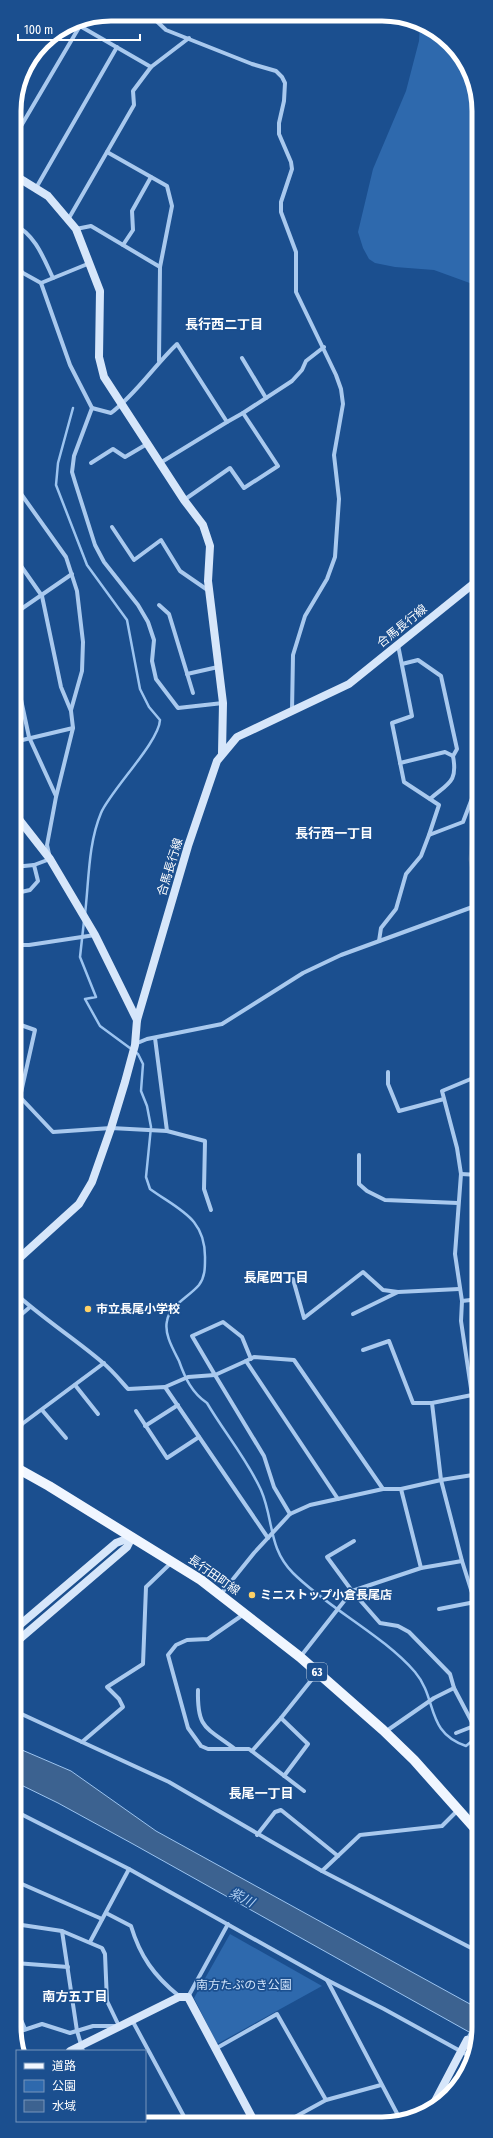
<svg xmlns="http://www.w3.org/2000/svg" width="493" height="2138" font-family="'Fira Sans Condensed','Noto Sans JP',sans-serif">
  <rect width="100%" height="100%" fill="#1b4f8f"/>
  <!-- green -->
  <g fill="#2e69ad">
    <polygon points="420,23 430,27 455,47 478,98 478,286 434,270 395,267 375,263 369,259 363,248 358,232 373,169 406,91 419,41"/>
    <polygon points="230,1934 322,1986 217,2044 194,1998"/>
  </g>
  <!-- water -->
  <polygon fill="#3c6290" stroke="#9cc4f0" points="15,1747 71,1771 156,1831 479,2009 478,2037 133,1844 58,1803 15,1782"/>
  <g fill="none" stroke-linecap="round" stroke-linejoin="round">
    <!-- stream -->
    <g stroke="#9cc4f0" stroke-width="2.5">
      <path d="M73,408L58,463L56,485L87,565L127,620L140,689L149,707L160,720C159,742 111,790 101,813C88,844 89,881 85,914"/>
      <path d="M84,921L80,957L96,997L85,999L100,1026L138,1054L143,1064L141,1091L147,1106L151,1127L146,1177L150,1189C179,1210 206,1218 205,1259C205,1268 205,1277 199,1285C190,1296 169,1306 167,1321C164,1334 173,1349 179,1361C185,1378 192,1393 207,1403C224,1432 247,1459 261,1490C274,1520 268,1548 293,1573C329,1609 383,1635 415,1672C438,1699 425,1732 466,1746L479,1735"/>
    </g>
    <!-- river -->
    <polyline stroke="#3c6290" stroke-width="15" points="478,839 476,859 478,870"/>
    <!-- street -->
    <g stroke="#a9c9ee" stroke-width="4">
      <polyline points="149,14 166,30 252,64 276,71 282,77 285,83 284,101 279,123 279,134 291,162 292,169 281,202 281,212 296,252 296,292 336,375 341,389 343,404 334,455 339,499 335,557 327,579 305,616 293,655 292,711"/>
      <polyline points="73,22 151,67"/>
      <polyline points="14,138 84,19"/>
      <polyline points="107,152 167,186 172,206 160,267 159,361"/>
      <polyline points="36,188 117,47"/>
      <polyline points="69,218 134,105 133,91 151,67 189,38"/>
      <path d="M14,224C36,236 43,257 53,278"/>
      <polyline points="76,229 91,226 160,267"/>
      <polyline points="123,245 133,230 132,211 151,177"/>
      <polyline points="14,268 41,283 70,365 92,408 74,456 72,472 75,482 95,545 104,562 138,605 148,622 154,640 152,661 156,679 178,708 223,703"/>
      <polyline points="14,278 22,272"/>
      <polyline points="41,283 90,263"/>
      <polyline points="242,358 266,398"/>
      <path d="M92,408L111,413C136,394 154,366 177,344L227,422L160,463"/>
      <polyline points="243,413 292,381 302,370 306,361 324,347"/>
      <polyline points="91,463 113,449 125,457 147,444"/>
      <polyline points="14,484 66,557 77,591 83,642 82,671 71,710"/>
      <polyline points="184,500 230,468 244,488 278,466 243,413 227,422"/>
      <polyline points="112,527 134,560 161,540 180,571 209,591"/>
      <polyline points="14,556 42,596 61,687 71,711 73,728 56,797 47,845 50,859 34,865 14,867"/>
      <polyline points="159,605 169,614 193,693"/>
      <polyline points="14,614 72,574"/>
      <polyline points="398,645 412,716 392,723 404,782 439,805 429,835"/>
      <polyline points="14,667 29,737 56,796"/>
      <polyline points="187,674 218,667"/>
      <polyline points="14,742 73,728"/>
      <polyline points="400,763 445,752 453,756 457,749 441,676 418,660 402,664"/>
      <path d="M430,799C448,783 458,783 453,756"/>
      <polyline points="21,892 30,890 38,881 34,865"/>
      <polyline points="472,908 478,916"/>
      <polyline points="379,941 381,928 396,909 406,874 421,856 429,835 463,822 476,788"/>
      <polyline points="14,945 29,945 95,935"/>
      <polyline points="15,1023 35,1030 20,1097"/>
      <polyline points="155,1038 167,1131"/>
      <polyline points="478,1039 472,1041 478,1067"/>
      <polyline points="135,1044 147,1039 222,1024 303,973 341,955 478,905"/>
      <polyline points="388,1072 388,1084 399,1111 444,1099"/>
      <polyline points="478,1076 442,1091 457,1148 461,1174 455,1254 462,1301 461,1321 479,1442"/>
      <polyline points="15,1095 20,1097 53,1132 111,1128 167,1131 205,1141 204,1189 211,1210"/>
      <polyline points="359,1155 359,1184 367,1191 385,1200 458,1203"/>
      <polyline points="461,1174 479,1175"/>
      <polyline points="293,1279 304,1318 363,1272 383,1290 398,1292"/>
      <path d="M15,1293C42,1318 74,1338 102,1362C112,1370 120,1380 128,1389L165,1387L268,1538"/>
      <polyline points="462,1301 479,1299"/>
      <polyline points="353,1314 398,1292 459,1289"/>
      <polyline points="15,1320 30,1307"/>
      <polyline points="363,1350 389,1341 413,1403 432,1403"/>
      <polyline points="246,1361 215,1375 264,1456 274,1487 290,1514"/>
      <polyline points="75,1385 98,1414"/>
      <polyline points="165,1387 188,1377 215,1375 192,1336 223,1322 242,1337 251,1359"/>
      <polyline points="472,1395 432,1403 441,1480 462,1561 479,1615"/>
      <polyline points="42,1410 66,1438"/>
      <polyline points="136,1411 167,1458 199,1437"/>
      <polyline points="145,1426 178,1405"/>
      <polyline points="15,1441 22,1424 104,1363"/>
      <polyline points="401,1489 421,1568"/>
      <polyline points="338,1499 246,1361 254,1357 294,1360 383,1489"/>
      <polyline points="354,1541 327,1557 352,1591 380,1623 398,1626 409,1632 450,1674 454,1688"/>
      <polyline points="221,1594 254,1553 290,1514 310,1505 383,1489 401,1489 441,1480 479,1474"/>
      <polyline points="439,1609 475,1602"/>
      <polyline points="244,1614 208,1639 187,1640 176,1645 168,1655 188,1728 201,1746 208,1749 249,1749 304,1791"/>
      <polyline points="301,1656 352,1591 421,1568 462,1561"/>
      <path d="M198,1690C197,1729 206,1727 235,1749"/>
      <polyline points="15,1711 82,1742 123,1707 119,1699 107,1687 143,1664 146,1587 172,1562"/>
      <polyline points="281,1718 317,1673"/>
      <polyline points="385,1732 434,1698 454,1688 474,1726 456,1733"/>
      <polyline points="82,1742 169,1782 322,1871 479,1952"/>
      <polyline points="252,1751 281,1718 308,1744 284,1776"/>
      <polyline points="15,1811 129,1869 327,1980 384,2009 473,2058"/>
      <polyline points="257,1835 275,1812 281,1810 338,1856"/>
      <polyline points="322,1871 360,1835 442,1826 458,1810"/>
      <polyline points="15,1881 102,1919"/>
      <path d="M106,1913L131,1926C140,1956 154,1976 179,1996"/>
      <polyline points="15,1924 62,1931 102,1948 105,1954 107,2001 119,2026 93,2026 70,2033 42,2024 15,2033"/>
      <polyline points="62,1931 77,2031 83,2051"/>
      <polyline points="90,1942 129,1869"/>
      <polyline points="15,1963 68,1967"/>
      <polyline points="327,1980 401,2121"/>
      <polyline points="188,1997 228,1924"/>
      <polyline points="15,2006 25,2029"/>
      <polyline points="132,2020 187,2122"/>
      <polyline points="467,2040 479,2019"/>
      <polyline points="215,2049 277,2014 326,2100 381,2085"/>
      <polyline points="121,2121 121,2122"/>
      <polyline points="284,2123 326,2100"/>
    </g>
    <!-- secondary -->
    <g stroke="#d6e6fa" stroke-width="8">
      <polyline points="14,175 48,196 76,229 100,291 99,357 104,377 184,500 203,525 210,546 208,581 223,703 222,753"/>
      <polyline points="14,813 50,859 95,935 137,1020"/>
      <polyline points="15,1262 79,1204 92,1182 111,1128 125,1082 135,1045 137,1020 188,846 217,761 237,737 349,684 478,580"/>
      <polyline points="15,1629 116,1543 132,1537"/>
      <polyline points="15,1643 127,1547 132,1537"/>
      <polyline points="70,2051 179,1997 188,1997 255,2123"/>
      <polyline points="427,2112 434,2103 467,2040"/>
    </g>
    <!-- primary -->
    <polyline stroke="#f0f6ff" stroke-width="10" points="15,1467 49,1486 201,1580 300,1657 383,1730 414,1760 479,1833"/>
  </g>
  <!-- markers -->
  <g fill="#ffd166" stroke="#1b4f8f" stroke-width="1.5">
    <circle cx="88" cy="1309" r="4"/>
    <circle cx="252" cy="1595" r="4"/>
  </g>
  <g text-anchor="middle" stroke-width="3.5" stroke-linejoin="round" paint-order="stroke">
    <!-- shield labels -->
    <rect fill="#1b4f8f" stroke="#bbcadd" stroke-width="1" x="307" y="1663" width="20" height="18" rx="3"/>
    <g font-size="11" font-weight="bold" fill="#fff">
      <text x="317" y="1676">63</text>
    </g>
    <!-- street labels -->
    <g font-size="12" fill="#fff" stroke="#1b4f8f">
      <text transform="translate(402 626) rotate(-39)" y="4">合馬長行線</text>
      <text transform="translate(170 867) rotate(-73)" y="4">合馬長行線</text>
      <text transform="translate(214 1575) rotate(35)" y="4">長行田町線</text>
    </g>
    <!-- poi labels -->
    <g font-size="12" font-weight="bold" fill="#fff" stroke="#1b4f8f" text-anchor="start">
      <text x="96" y="1313">市立長尾小学校</text>
      <text x="260" y="1599">ミニストップ小倉長尾店</text>
    </g>
    <!-- park labels -->
    <g font-size="12" fill="#cfe3fa" stroke="#1b4f8f">
      <text x="244" y="1989">南方たぶのき公園</text>
    </g>
    <!-- neighbourhood labels -->
    <g font-size="13" font-weight="bold" fill="#fff" stroke="#1b4f8f">
      <text x="224" y="329">長行西二丁目</text>
      <text x="334" y="838">長行西一丁目</text>
      <text x="276" y="1282">長尾四丁目</text>
      <text x="261" y="1798">長尾一丁目</text>
      <text x="75" y="2001">南方五丁目</text>
    </g>
    <!-- water labels -->
    <g font-size="13" font-style="italic" fill="#b5d3f5" stroke="#1b4f8f">
      <text transform="translate(242 1897) rotate(27)" y="5">紫川</text>
    </g>
  </g>
  <!-- crop -->
  <path d="M0 0H493V2138H0ZM111 21H382A90 90 0 0 1 472 111V2027A90 90 0 0 1 382 2117H111A90 90 0 0 1 21 2027V111A90 90 0 0 1 111 21Z" fill="#1b4f8f" fill-rule="evenodd"/>
  <path fill="none" stroke="#fff" stroke-width="5" d="M111 21H382A90 90 0 0 1 472 111V2027A90 90 0 0 1 382 2117H111A90 90 0 0 1 21 2027V111A90 90 0 0 1 111 21Z"/>
  <!-- legend -->
  <rect x="16" y="2050" width="130" height="72" fill="#1b4f8f" stroke="#7695bc"/>
  <rect x="24" y="2063" width="20" height="6" fill="#f0f6ff" stroke="#7695bc"/>
  <text x="52" y="2070" font-size="12" fill="#ffffff">道路</text>
  <rect x="24" y="2080" width="20" height="12" fill="#2e69ad" stroke="#7695bc"/>
  <text x="52" y="2090" font-size="12" fill="#ffffff">公園</text>
  <rect x="24" y="2100" width="20" height="12" fill="#3c6290" stroke="#7695bc"/>
  <text x="52" y="2110" font-size="12" fill="#ffffff">水域</text>
  <!-- scale -->
  <path d="M18 34v6h122v-6" fill="none" stroke="#ffffff" stroke-width="2"/>
  <text x="24" y="34" font-size="12" fill="#ffffff" stroke="#1b4f8f" stroke-width="3" paint-order="stroke">100 m</text>
</svg>
